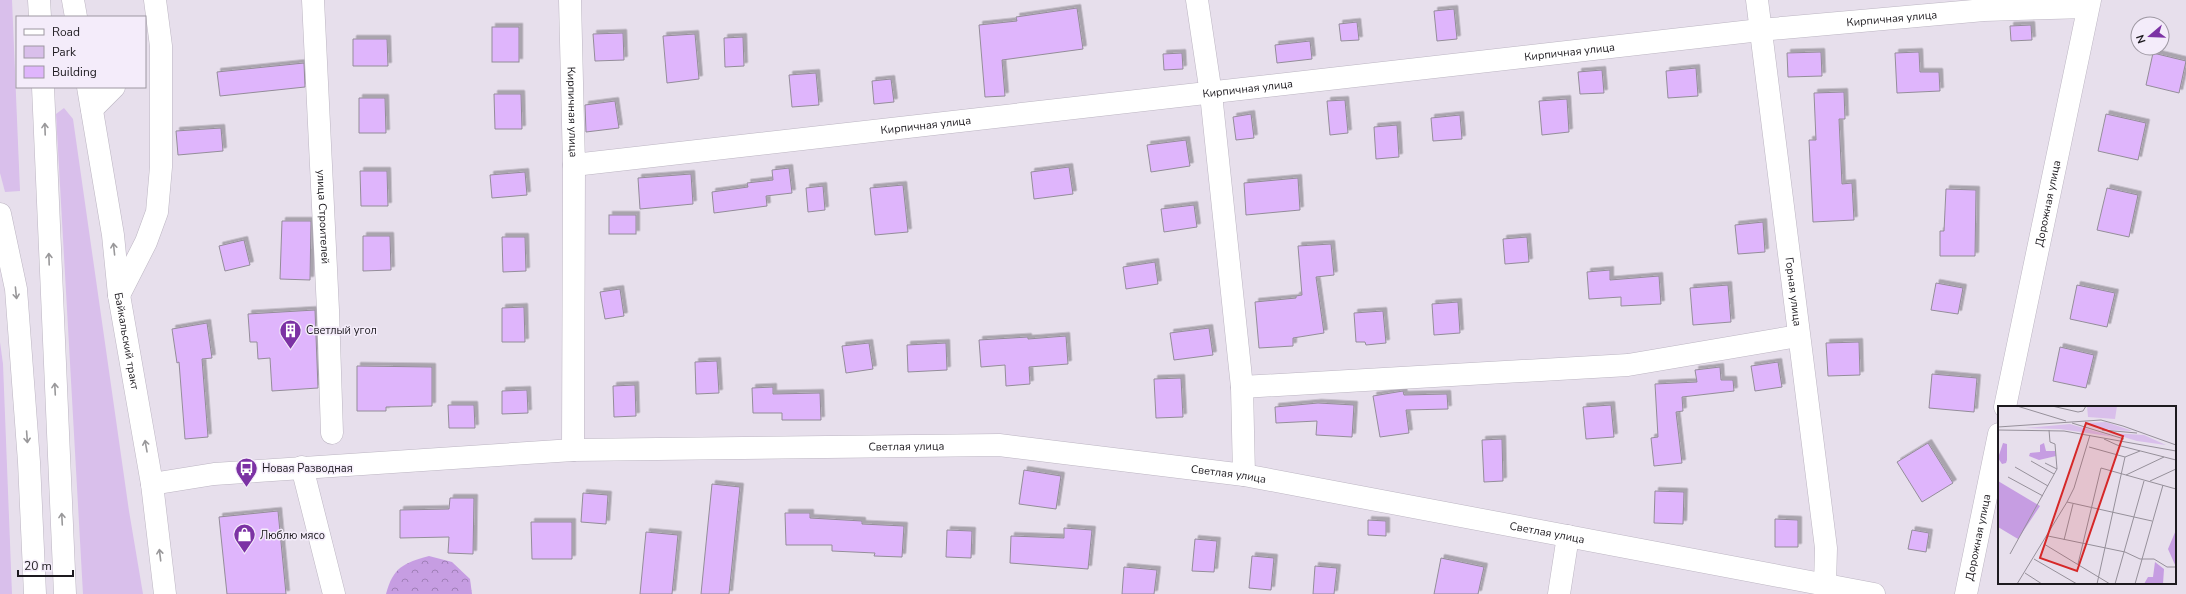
<svg xmlns="http://www.w3.org/2000/svg" width="2186" height="594" font-family="'Nunito Sans',sans-serif">
  <defs>
    <pattern id="forest-crowns" width="20" height="18" patternUnits="userSpaceOnUse"><rect width="20" height="18" fill="#c69de2"/><path d="M2 6a3 3 0 1 1 6 0M12 15a3 3 0 1 1 6 0" fill="none" stroke="#a07fb7"/></pattern>
    <filter id="shadow"><feDropShadow dx="3.5" dy="-3.5" stdDeviation="0" flood-color="#0004"/></filter>
  </defs>
  <rect width="100%" height="100%" fill="#e7dfec"/>
  <!-- green -->
  <g fill="#d9bfeb">
    <polygon points="0,0 12,0 20,191 5,192 0,173"/>
    <polygon points="64,108 73,119 129,511 143,594 83,594 56,114"/>
    <polygon points="0,342 3,364 12,594 0,594"/>
  </g>
  <!-- forest -->
  <path fill="url(#forest-crowns)" d="M429,556L452,562L470,579L472,594H386C393,567 404,563 429,556Z"/>
  <!-- building -->
  <g fill="#dfb5fc" stroke="#948d99" filter="url(#shadow)">
    <polygon points="1077,8 1083,49 1002,60 1005,96 985,97 979,25 1017,21 1016,17"/>
    <polygon points="1454,9 1457,39 1437,41 1434,11"/>
    <polygon points="1357,22 1359,40 1341,41 1339,24"/>
    <polygon points="2031,25 2032,40 2011,41 2010,26"/>
    <rect x="492" y="27" width="27" height="35"/>
    <polygon points="623,33 624,60 595,61 593,34"/>
    <polygon points="695,34 699,79 667,83 663,36"/>
    <polygon points="743,37 744,66 725,67 724,38"/>
    <polygon points="353,39 387,39 388,66 353,66"/>
    <polygon points="1310,41 1312,59 1277,63 1275,45"/>
    <polygon points="1821,52 1822,76 1788,77 1787,53"/>
    <polygon points="1919,52 1920,72 1939,72 1940,91 1897,93 1895,53"/>
    <polygon points="1182,53 1183,69 1164,70 1163,54"/>
    <polygon points="2153,53 2186,61 2179,93 2146,85"/>
    <polygon points="304,63 305,87 220,96 217,72"/>
    <polygon points="1696,68 1698,96 1668,98 1666,71"/>
    <polygon points="1602,70 1604,93 1580,94 1578,72"/>
    <polygon points="816,73 819,105 792,107 789,75"/>
    <polygon points="891,79 894,102 874,104 872,81"/>
    <polygon points="1844,92 1845,119 1839,119 1842,184 1852,183 1854,220 1813,222 1809,140 1816,140 1814,93"/>
    <polygon points="494,94 521,94 522,129 495,129"/>
    <polygon points="359,98 385,98 386,133 359,133"/>
    <polygon points="1567,99 1569,132 1542,135 1539,101"/>
    <polygon points="1345,100 1348,133 1330,135 1327,101"/>
    <polygon points="615,101 619,128 586,132 585,105"/>
    <polygon points="1251,114 1254,138 1236,140 1233,117"/>
    <polygon points="2106,114 2146,123 2138,160 2098,151"/>
    <polygon points="1460,115 1462,139 1433,141 1431,118"/>
    <polygon points="1397,125 1399,157 1376,159 1374,127"/>
    <polygon points="221,128 223,151 178,155 176,131"/>
    <polygon points="1186,140 1190,166 1151,172 1147,145"/>
    <polygon points="1069,167 1073,194 1034,199 1031,172"/>
    <polygon points="789,168 792,193 766,196 767,206 714,213 712,192 748,187 747,183 773,180 772,170"/>
    <polygon points="360,171 387,171 388,206 361,206"/>
    <polygon points="525,172 527,195 492,198 490,175"/>
    <polygon points="691,174 693,204 640,209 638,178"/>
    <polygon points="1298,178 1300,210 1246,215 1244,183"/>
    <polygon points="903,185 908,232 875,235 870,188"/>
    <polygon points="823,186 825,210 808,212 806,188"/>
    <polygon points="2107,188 2138,195 2129,237 2097,230"/>
    <polygon points="1946,189 1976,190 1975,256 1940,256 1940,231 1944,231"/>
    <polygon points="1194,205 1197,227 1164,232 1161,209"/>
    <rect x="609" y="215" width="27" height="19"/>
    <polygon points="282,221 311,221 310,280 280,279"/>
    <polygon points="1763,222 1765,252 1738,254 1735,225"/>
    <polygon points="363,236 390,236 391,270 363,271"/>
    <polygon points="502,237 525,237 526,271 503,272"/>
    <polygon points="1527,237 1529,262 1505,264 1503,239"/>
    <polygon points="244,240 250,265 225,271 219,246"/>
    <polygon points="1331,244 1334,275 1316,277 1324,333 1293,338 1293,346 1259,348 1255,302 1296,298 1296,296 1302,295 1298,246"/>
    <polygon points="1155,262 1158,284 1126,289 1123,267"/>
    <polygon points="1610,270 1610,280 1659,276 1661,304 1621,306 1621,297 1589,299 1587,272"/>
    <polygon points="1936,283 1963,288 1958,314 1931,310"/>
    <polygon points="1728,285 1731,322 1693,325 1690,288"/>
    <polygon points="2077,285 2115,293 2107,327 2070,319"/>
    <polygon points="620,289 624,316 605,319 600,292"/>
    <polygon points="1458,302 1460,333 1434,335 1432,304"/>
    <polygon points="524,307 525,342 502,342 502,308"/>
    <polygon points="315,310 318,388 272,391 270,358 258,359 257,342 250,342 248,314"/>
    <polygon points="1383,311 1386,343 1366,345 1365,342 1356,342 1354,313"/>
    <polygon points="207,323 212,358 202,359 208,437 185,439 179,362 177,363 172,329"/>
    <polygon points="1209,328 1213,355 1174,360 1170,333"/>
    <polygon points="1066,336 1068,364 1029,367 1030,384 1006,386 1005,365 981,367 979,340 1028,337 1028,339"/>
    <polygon points="1859,342 1860,375 1828,376 1826,343"/>
    <polygon points="869,343 873,369 846,373 842,346"/>
    <polygon points="946,343 947,370 908,372 907,345"/>
    <polygon points="2060,347 2094,355 2086,388 2053,381"/>
    <polygon points="717,361 719,393 696,394 695,362"/>
    <polygon points="1778,362 1782,387 1755,391 1751,366"/>
    <polygon points="357,366 432,367 432,406 386,407 386,411 357,411"/>
    <polygon points="1720,367 1721,380 1733,380 1734,391 1682,397 1683,411 1676,412 1682,463 1654,466 1651,438 1658,437 1655,384 1697,382 1695,370"/>
    <polygon points="1932,374 1977,378 1974,412 1929,408"/>
    <polygon points="1181,378 1183,417 1156,418 1154,379"/>
    <polygon points="635,385 636,416 614,417 613,386"/>
    <polygon points="773,387 773,394 820,393 821,420 782,420 782,413 753,413 752,388"/>
    <polygon points="527,390 528,413 502,414 502,391"/>
    <polygon points="1403,391 1404,395 1447,394 1448,409 1406,410 1409,433 1380,437 1373,396"/>
    <polygon points="1318,403 1354,405 1352,437 1316,435 1317,421 1276,423 1275,407"/>
    <polygon points="448,405 474,405 475,428 449,428"/>
    <polygon points="1611,405 1614,437 1586,439 1583,407"/>
    <polygon points="1502,439 1503,481 1484,482 1482,440"/>
    <polygon points="1928,443 1953,483 1922,502 1897,462"/>
    <polygon points="1024,470 1061,476 1056,509 1019,504"/>
    <polygon points="712,484 740,487 729,594 701,594"/>
    <polygon points="1655,491 1684,492 1683,524 1654,523"/>
    <polygon points="583,493 608,495 606,524 581,522"/>
    <polygon points="450,498 474,498 473,554 448,553 449,537 400,538 400,510 449,509"/>
    <polygon points="278,511 286,594 227,594 219,517"/>
    <polygon points="785,513 810,513 810,518 862,521 862,524 904,526 902,557 874,556 875,553 832,551 832,545 786,545"/>
    <polygon points="1775,519 1798,520 1798,547 1775,547"/>
    <polygon points="1368,520 1386,521 1386,536 1368,535"/>
    <polygon points="531,522 572,522 572,559 532,559"/>
    <polygon points="1064,528 1092,530 1088,569 1010,563 1011,536 1064,538"/>
    <polygon points="947,530 972,531 971,558 946,557"/>
    <polygon points="1912,530 1929,533 1926,552 1908,549"/>
    <polygon points="646,532 678,535 672,594 640,594"/>
    <polygon points="1195,539 1217,541 1214,572 1192,571"/>
    <polygon points="1252,556 1274,558 1271,590 1249,588"/>
    <polygon points="1441,558 1484,567 1478,594 1434,594"/>
    <polygon points="1315,566 1337,568 1334,594 1313,594"/>
    <polygon points="1124,567 1157,570 1154,594 1122,594"/>
  </g>
  <g fill="none" stroke-linecap="round" stroke-linejoin="round">
    <defs>
      <g id="minor">
        <path id="s1" d="M313,0L328,310L332,433"/>
        <path id="s2" d="M570,0L574,165L1760,30L1984,10L2088,7"/>
        <polyline points="1197,0 1211,94 1242,387 1244,475"/>
        <path id="s3" d="M1757,0L1826,548L1825,585"/>
        <polyline points="92,109 114,87"/>
        <polyline points="119,295 146,242 157,212 161,167 161,46 155,0"/>
        <polyline points="1242,387 1628,365 1798,336"/>
        <path id="s4" d="M2005,407L2090,0"/>
        <polyline points="573,450 574,165"/>
        <polyline points="302,467 334,594"/>
        <path id="s5" d="M152,484L214,474L573,450L999,445L1244,475L1874,594"/>
        <polyline points="1559,594 1568,536"/>
        <path id="s6" d="M1966,594L1999,434"/>
      </g>
      <g id="major">
        <polyline points="39,0 40,17"/>
        <polyline points="73,0 76,17"/>
        <polyline points="43,87 65,594"/>
        <path id="s7" d="M88,87L113,235L119,295L152,484L165,594"/>
        <polyline points="0,214 16,289 29,462 35,594"/>
      </g>
    </defs>
    <!-- minor casing -->
    <use href="#minor" stroke="#bcb5c2" stroke-width="23"/>
    <!-- major casing -->
    <use href="#major" stroke="#bcb5c2" stroke-width="23"/>
    <!-- minor -->
    <use href="#minor" stroke="#fff" stroke-width="22"/>
    <!-- major -->
    <use href="#major" stroke="#fff" stroke-width="22"/>
  </g>
  <!-- one-way arrows -->
  <defs><path id="oneway-shaft" d="M-6 0H5M1.5-3L5.5 0L1.5 3" fill="none" stroke-width="1.6" stroke-linecap="round" stroke-linejoin="round"/></defs>
  <g stroke="#99989a">
    <use href="#oneway-shaft" transform="translate(45 129) rotate(-92)"/>
    <use href="#oneway-shaft" transform="translate(114 249) rotate(-96)"/>
    <use href="#oneway-shaft" transform="translate(49 259) rotate(-92)"/>
    <use href="#oneway-shaft" transform="translate(16 293) rotate(84)"/>
    <use href="#oneway-shaft" transform="translate(55 389) rotate(-93)"/>
    <use href="#oneway-shaft" transform="translate(27 437) rotate(86)"/>
    <use href="#oneway-shaft" transform="translate(146 446) rotate(-100)"/>
    <use href="#oneway-shaft" transform="translate(62 519) rotate(-93)"/>
    <use href="#oneway-shaft" transform="translate(160 555) rotate(-97)"/>
  </g>
  <!-- icons -->
  <defs>
    <symbol id="building-pin" viewBox="-11 -11 22 30"><path d="M0 17L-7.5 6A9.5 9.5 0 1 1 7.5 6Z" fill="#7c32a4" stroke="#f4ecfa"/><path d="M-4-6H4V6H1V3H-1V6H-4ZM-2.5-4.3h1.7v1.8h-1.7ZM.8-4.3h1.7v1.8H.8ZM-2.5-1h1.7V.8h-1.7ZM.8-1h1.7V.8H.8Z" fill="#fff"/></symbol>
    <symbol id="bus-pin" viewBox="-11 -11 22 30"><path d="M0 17L-7.5 6A9.5 9.5 0 1 1 7.5 6Z" fill="#7c32a4" stroke="#f4ecfa"/><path d="M-5-6H5V4H4V6H2V4H-2V6H-4V4H-5ZM-3.5-4V0h7V-4ZM-3.5 1.2v1.5H-2V1.2ZM2 1.2v1.5H3.5V1.2Z" fill="#fff"/></symbol>
    <symbol id="shop-pin" viewBox="-11 -11 22 30"><path d="M0 17L-7.5 6A9.5 9.5 0 1 1 7.5 6Z" fill="#7c32a4" stroke="#f4ecfa"/><path d="M-5-2.5h2.3a2.7 3.5 0 0 1 5.4 0H5L5.5 6h-11ZM-1.5-2.5h3a1.5 2.3 0 0 0-3 0Z" fill="#fff"/></symbol>
  </defs>
  <g fill-rule="evenodd">
    <use href="#building-pin" x="278" y="318" width="25" height="34"/>
    <use href="#bus-pin" x="234" y="456" width="25" height="34"/>
    <use href="#shop-pin" x="232" y="522" width="25" height="34"/>
  </g>
  <g text-anchor="middle" stroke-width="3" stroke-linejoin="round" paint-order="stroke">
    <!-- street labels -->
    <g font-size="11" fill="#1d1a1f" stroke="#f4ecfa">
      <text dy="4" stroke="none"><textPath href="#s2" startOffset="1491">Кирпичная улица</textPath></text>
      <text dy="4" stroke="none"><textPath href="#s2" startOffset="1167">Кирпичная улица</textPath></text>
      <text dy="4" stroke="none"><textPath href="#s2" startOffset="843">Кирпичная улица</textPath></text>
      <text dy="4" stroke="none"><textPath href="#s2" startOffset="112">Кирпичная улица</textPath></text>
      <text dy="4" stroke="none"><textPath href="#s2" startOffset="519">Кирпичная улица</textPath></text>
      <text dy="4" stroke="none"><textPath href="#s4" startOffset="208">Дорожная улица</textPath></text>
      <text dy="4" stroke="none"><textPath href="#s1" startOffset="217">улица Строителей</textPath></text>
      <text dy="4" stroke="none"><textPath href="#s3" startOffset="294">Горная улица</textPath></text>
      <text dy="4" stroke="none"><textPath href="#s7" startOffset="257">Байкальский тракт</textPath></text>
      <text dy="4" stroke="none"><textPath href="#s5" startOffset="756">Светлая улица</textPath></text>
      <text dy="4" stroke="none"><textPath href="#s5" startOffset="1080">Светлая улица</textPath></text>
      <text dy="4" stroke="none"><textPath href="#s5" startOffset="1404">Светлая улица</textPath></text>
      <text dy="4" stroke="none"><textPath href="#s6" startOffset="58">Дорожная улица</textPath></text>
    </g>
    <!-- poi labels -->
    <g font-size="11" fill="#1d1a1f" stroke="#f4ecfa" text-anchor="start">
      <text x="306" y="334">Светлый угол</text>
      <text x="262" y="472">Новая Разводная</text>
      <text x="260" y="539">Люблю мясо</text>
    </g>
  </g>
  <!-- overview -->
  <g transform="translate(1998 406)">
    <rect width="178" height="178" fill="#e7dfec"/>
    <path d="M89,0H119L117,13L90,11ZM108,16L132,24L133,25L113,24L86,17ZM72,18L117,31L62,23L27,22ZM113,27L146,29L168,39L139,35Z" fill="#d9bfeb"/>
    <path d="M5,37L9,38V54L8,57L4,58L0,52ZM46,37L48,45H57L58,50L41,54L31,50L32,47L42,46V39ZM0,75L42,100L20,133L0,121ZM178,124V161L170,143ZM157,156L166,163L165,178H146L150,171H155Z" fill="#c69de2"/>
    <path fill="none" stroke="#96909a" stroke-width="1" d="M19,0L68,15M54,0L80,6L85,5L88,0M74,17L126,33M0,21L103,14L125,20L178,39M0,24L66,25L178,45M104,24L139,27M106,33L119,39L178,54M91,41L127,51M33,55L56,68M47,57L59,63M17,61L50,80M128,69L166,51M10,71L45,90M152,75L178,63M69,96L154,115M50,130L127,146L142,153H156L169,161H178M66,134L75,98M46,138L112,178M12,148L59,63L57,38L52,36L51,24M36,153L79,178M80,158L103,62L178,83M27,167L44,178M19,178L69,96L76,82L92,29M99,178L127,51L142,45M117,178L146,75M137,178L165,79"/>
    <path fill="#d62828" fill-opacity="0.15" stroke="#d62828" stroke-width="2" d="M88,17L125,30L79,165L42,152Z"/>
    <rect width="178" height="178" fill="none" stroke="#1d1a1f" stroke-width="2"/>
  </g>
  <!-- legend -->
  <rect x="16" y="16" width="130" height="72" fill="#f4ecfa" stroke="#9e98a2"/>
  <rect x="24" y="29" width="20" height="6" fill="#ffffff" stroke="#9e98a2"/>
  <text x="52" y="36" font-size="12" fill="#1d1a1f">Road</text>
  <rect x="24" y="46" width="20" height="12" fill="#d9bfeb" stroke="#9e98a2"/>
  <text x="52" y="56" font-size="12" fill="#1d1a1f">Park</text>
  <rect x="24" y="66" width="20" height="12" fill="#dfb5fc" stroke="#9e98a2"/>
  <text x="52" y="76" font-size="12" fill="#1d1a1f">Building</text>
  <!-- north arrow -->
  <g transform="translate(2150 36) rotate(251)"><circle r="19" fill="#f4ecfa" stroke="#9e98a2"/>
  <path d="M0-3L7 15L0 10L-7 15Z" fill="#7c32a4"/>
  <text y="-6" font-size="11" font-weight="bold" text-anchor="middle" fill="#1d1a1f">N</text>
  </g>
  <!-- scale -->
  <path d="M18 570v6h55v-6" fill="none" stroke="#1d1a1f" stroke-width="2"/>
  <text x="24" y="570" font-size="12" fill="#1d1a1f" stroke="#f4ecfa" stroke-width="3" paint-order="stroke">20 m</text>
</svg>
